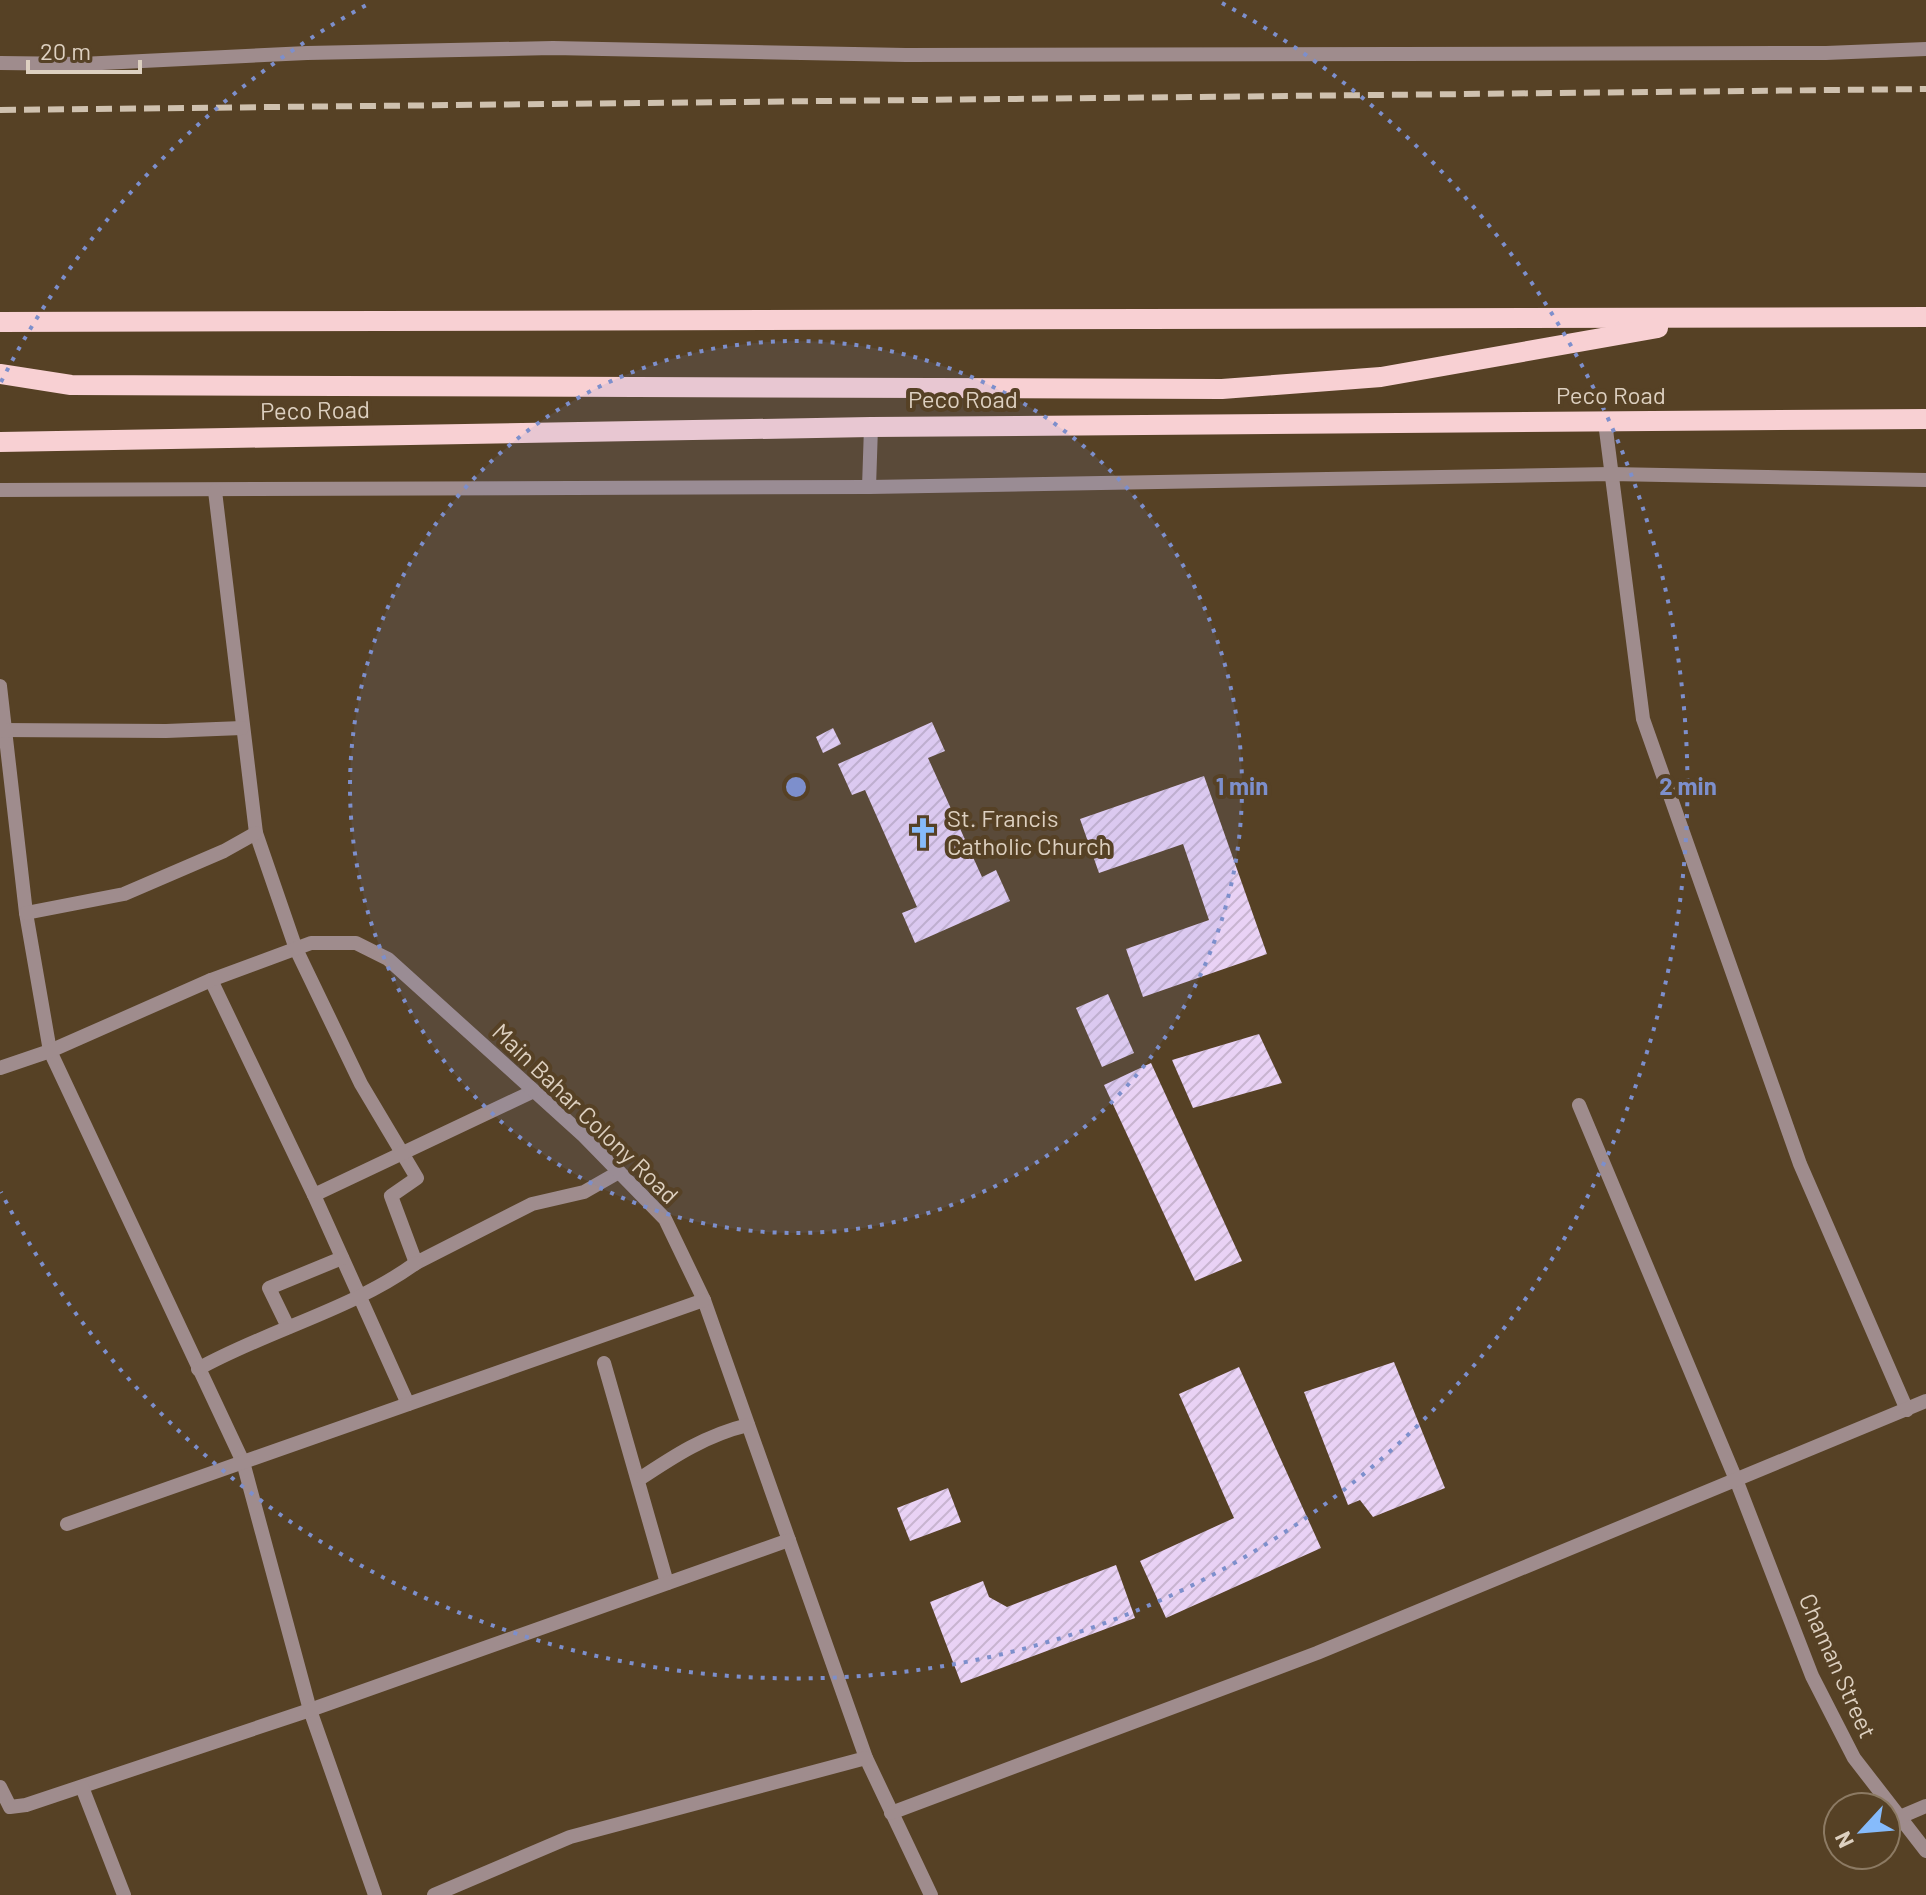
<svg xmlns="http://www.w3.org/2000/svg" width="1926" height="1895" font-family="Barlow,sans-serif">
  <defs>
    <pattern id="building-hatch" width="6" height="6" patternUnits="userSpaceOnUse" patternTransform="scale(2)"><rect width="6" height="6" fill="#e9d2f5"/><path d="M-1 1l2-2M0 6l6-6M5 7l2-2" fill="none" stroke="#c8b4d0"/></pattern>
  </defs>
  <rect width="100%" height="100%" fill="#564125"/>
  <!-- building -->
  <g fill="url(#building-hatch)">
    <polygon points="932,722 945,751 928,758 982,877 996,870 1010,901 915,943 902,913 917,907 865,790 852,795 838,764"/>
    <polygon points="833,728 841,744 823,753 816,737"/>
    <polygon points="1204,776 1267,954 1143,997 1126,949 1209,920 1183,844 1099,873 1080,819"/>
    <polygon points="1108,994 1134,1053 1102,1067 1076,1008"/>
    <polygon points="1259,1034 1282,1083 1193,1108 1172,1060"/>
    <polygon points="1151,1063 1242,1261 1195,1281 1104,1085"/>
    <polygon points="1394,1362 1445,1488 1373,1517 1360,1500 1348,1505 1304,1392"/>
    <polygon points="1239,1367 1321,1548 1166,1618 1140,1561 1234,1518 1179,1394"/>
    <polygon points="948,1488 961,1522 910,1541 897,1508"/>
    <polygon points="1116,1565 1135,1618 961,1683 930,1602 983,1581 989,1597 1007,1607"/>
  </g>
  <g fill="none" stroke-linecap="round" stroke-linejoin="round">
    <!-- minor -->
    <g stroke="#9f8c8d" stroke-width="14">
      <polyline points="0,63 81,64 307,53 553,48 906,55 1826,53 1926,49"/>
      <polyline points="1605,422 1643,719 1800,1164 1907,1410"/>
      <polyline points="869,487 871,427"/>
      <polyline points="0,490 869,487 1611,474 1926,480"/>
      <polyline points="215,491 256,833 296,949 361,1084 417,1178 391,1196 416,1263 532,1204 584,1192 619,1172"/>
      <polyline points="0,686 26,913 50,1051 243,1462 310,1710 375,1895"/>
      <polyline points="0,730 166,731 242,728"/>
      <polyline points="26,913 124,894 224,851 256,833"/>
      <polyline points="211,980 314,1195 534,1091"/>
      <polyline points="0,1068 50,1051 211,980 311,943 356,943 388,959 584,1136 665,1219 704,1300 866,1758 931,1895"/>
      <polyline points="1579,1105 1737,1482 1812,1676 1854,1758 1926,1851"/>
      <polyline points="314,1195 408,1404"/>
      <polyline points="288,1327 269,1288 342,1258"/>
      <polyline points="604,1363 667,1583"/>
      <path d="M198,1369C268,1330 351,1310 416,1263"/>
      <path d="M638,1480C674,1456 706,1435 748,1425"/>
      <polyline points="67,1524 704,1300"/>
      <polyline points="0,1787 10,1807 26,1805 310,1710 789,1540"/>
      <polyline points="82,1787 124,1895"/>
      <polyline points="891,1813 1317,1653 1926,1401"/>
      <polyline points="1900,1817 1926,1806"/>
      <polyline points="434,1895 570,1837 866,1758"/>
    </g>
    <!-- major -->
    <g stroke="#f8d0d3" stroke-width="20">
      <polyline points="0,322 1926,317"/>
      <polyline points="0,374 71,385 1222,389 1381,377 1658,328"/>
      <polyline points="0,442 871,427 1926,419"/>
    </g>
    <!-- rail -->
    <polyline stroke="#cfc1af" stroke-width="6" stroke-dasharray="16 8" stroke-linecap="butt" points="0,110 1926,89"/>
  </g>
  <!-- distance rings -->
  <circle cx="796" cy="787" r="446" fill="#7d8fcc" fill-opacity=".12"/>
  <g fill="none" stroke="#7d8fcc" stroke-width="4" stroke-dasharray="4 8">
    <circle cx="796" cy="787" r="446"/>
    <path d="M1 382A892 892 0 0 1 370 3M1222 3A892 892 0 1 1 1 1192"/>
  </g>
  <!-- icons -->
  <defs>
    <symbol id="church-bare" viewBox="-9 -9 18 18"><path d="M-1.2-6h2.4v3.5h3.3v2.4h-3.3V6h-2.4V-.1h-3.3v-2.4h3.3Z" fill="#86bbfb" stroke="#564125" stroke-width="2.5" paint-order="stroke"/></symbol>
  </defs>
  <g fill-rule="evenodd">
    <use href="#church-bare" x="901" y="811" width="44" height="44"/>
  </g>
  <g text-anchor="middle" stroke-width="8" stroke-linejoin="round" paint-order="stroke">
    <!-- street labels -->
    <g font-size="24" fill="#ddd0c0" stroke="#564125">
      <text x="1611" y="404">Peco Road</text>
      <text x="963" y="408">Peco Road</text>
      <text transform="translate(315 411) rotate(-1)" y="8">Peco Road</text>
      <text transform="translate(585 1114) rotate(44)" y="8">Main Bahar Colony Road</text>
      <text transform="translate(1837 1666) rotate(66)" y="8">Chaman Street</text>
    </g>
    <!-- poi labels -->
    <g font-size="24" fill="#ddd0c0" stroke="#564125" text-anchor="start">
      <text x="947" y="827">St. Francis<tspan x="947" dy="28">Catholic Church</tspan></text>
    </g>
  </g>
  <circle cx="796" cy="787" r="12" fill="#7d8fcc" stroke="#564125" stroke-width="4"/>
  <g font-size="24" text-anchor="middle" font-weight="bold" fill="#7d8fcc" stroke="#564125" stroke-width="8" stroke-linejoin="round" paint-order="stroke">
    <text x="1242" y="795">1 min</text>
    <text x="1688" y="795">2 min</text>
  </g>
  <!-- north arrow -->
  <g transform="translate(1862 1831) rotate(244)"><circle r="38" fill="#564125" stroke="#8c7a63" stroke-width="2"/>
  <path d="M0-6L14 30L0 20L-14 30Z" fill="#86bbfb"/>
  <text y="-12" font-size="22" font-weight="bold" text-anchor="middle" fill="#ddd0c0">N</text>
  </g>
  <!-- scale -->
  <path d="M28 60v12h112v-12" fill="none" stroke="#ddd0c0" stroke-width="4"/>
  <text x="40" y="60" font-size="24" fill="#ddd0c0" stroke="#564125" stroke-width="6" paint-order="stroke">20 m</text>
</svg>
